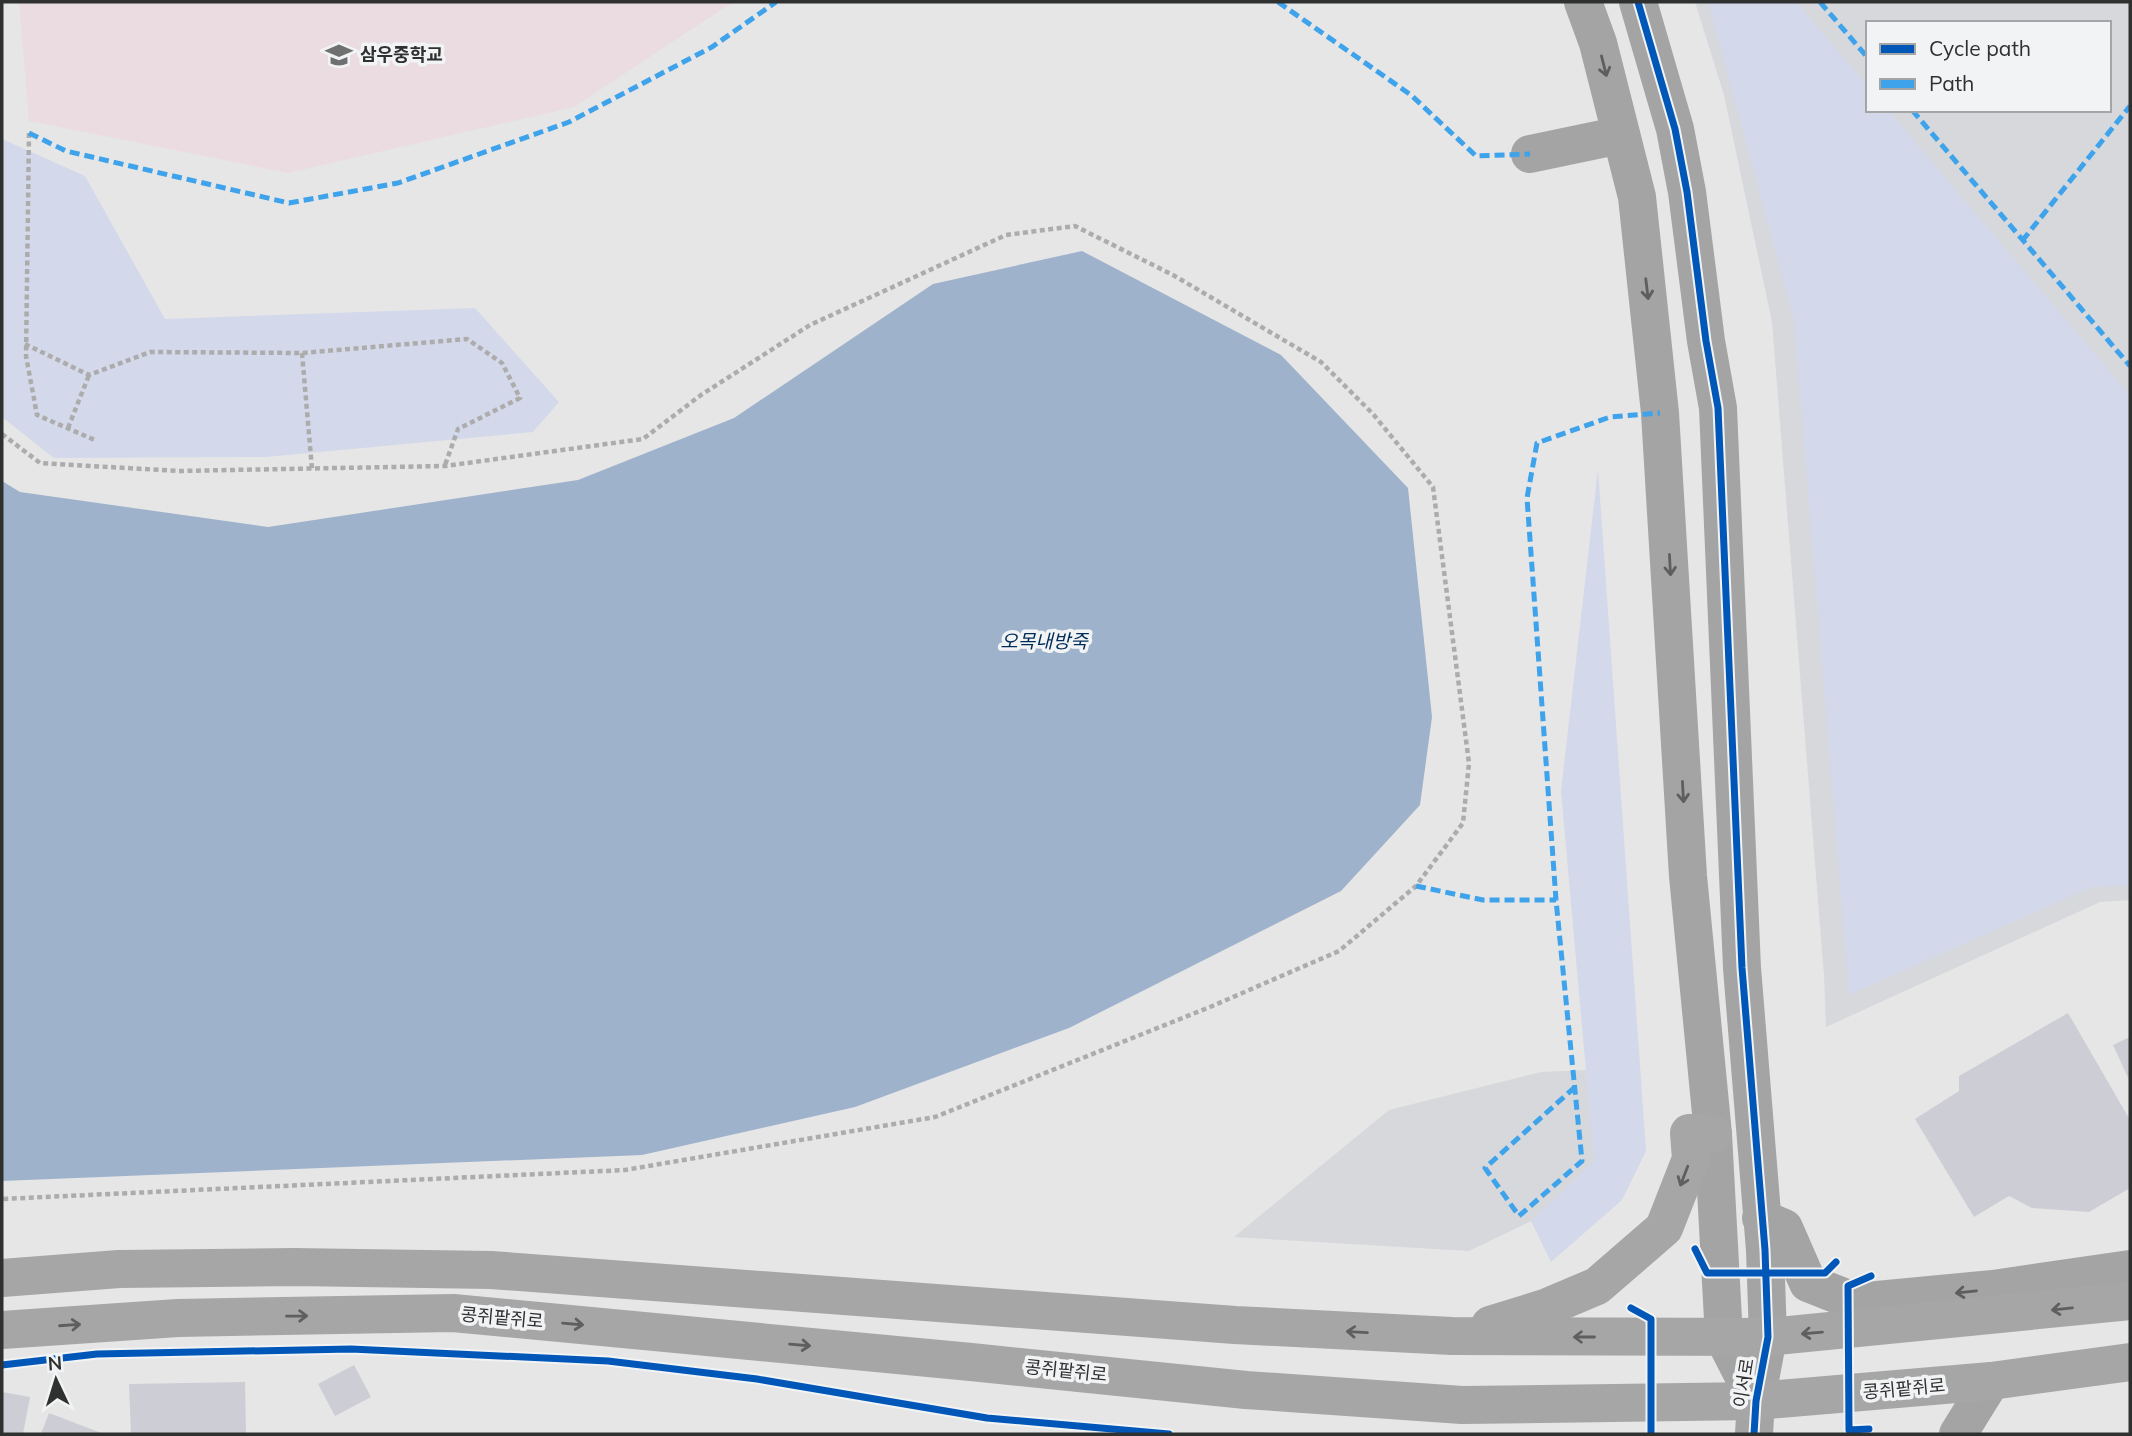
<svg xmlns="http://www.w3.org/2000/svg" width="2132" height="1436" font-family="Mulish,'Noto Sans KR',sans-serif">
  <rect width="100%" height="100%" fill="#e6e6e6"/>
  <!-- built -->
  <g fill="#d6d8dc" fill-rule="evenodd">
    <path d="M1695,2H2130V900L2100,902L1826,1027L1824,976L1772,322L1724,95ZM1868,23H2109V110H1868Z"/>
    <polygon points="1586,1070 1595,1162 1531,1221 1469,1251 1234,1237 1389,1110 1541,1072"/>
  </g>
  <!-- education -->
  <polygon fill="#eadce1" points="19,2 733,2 574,107 288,173 29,121"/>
  <!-- green -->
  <g fill="#d3d9ea">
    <polygon points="1708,2 1796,2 1868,86 1868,110 1888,110 2130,395 2130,885 2092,887 1849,995 1794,320"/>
    <polygon points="2,139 85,176 165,319 475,308 559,402 533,432 266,457 54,458 2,417"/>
    <polygon points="1598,469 1646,1151 1622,1200 1551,1262 1531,1221 1594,1161 1561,791"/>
  </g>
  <!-- water -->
  <polygon fill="#9eb2cc" points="1082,251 1281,355 1408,488 1432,717 1420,805 1341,891 1069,1028 855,1107 642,1155 2,1181 2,481 20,492 268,527 578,480 734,418 933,284"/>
  <!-- building -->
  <g fill="#cdcdd6">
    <polygon points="2068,1013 2130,1120 2130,1188 2089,1212 2032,1208 2009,1196 1974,1217 1915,1119 1959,1091 1959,1076"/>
    <polygon points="2130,1037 2130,1082 2113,1045"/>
    <polygon points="354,1365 371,1397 335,1416 318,1384"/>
    <polygon points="245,1382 246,1433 131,1434 129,1384"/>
    <polygon points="2,1392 30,1397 23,1434 2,1434"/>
    <polygon points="49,1413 104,1434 41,1434"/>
  </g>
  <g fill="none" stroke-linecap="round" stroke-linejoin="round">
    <!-- path -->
    <g stroke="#adacad" stroke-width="4.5" stroke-dasharray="5 3.5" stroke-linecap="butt">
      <polyline points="29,133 26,356 37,415 97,441"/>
      <polyline points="25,344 89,375 150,352 302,353 467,339 502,363 520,398 458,429 445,465"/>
      <polyline points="302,353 312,469"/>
      <polyline points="68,428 89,375"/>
      <polyline points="2,434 40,463 178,471 445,466 643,439 701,395 810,325 1006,235 1075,226 1173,275 1321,362 1373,414 1433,487 1469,763 1463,823 1416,886 1339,951 1210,1007 935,1117 625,1170 2,1199"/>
    </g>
    <!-- minor -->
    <g stroke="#a5a4a4" stroke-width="38">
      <polyline points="1583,2 1598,43 1637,197 1660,413 1688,876 1713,1134 1724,1338 1756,1401"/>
      <polyline points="1638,2 1675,129 1687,192 1706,341 1718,408 1742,968 1765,1250 1768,1337 1756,1401 1754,1434"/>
      <polyline points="1530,154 1621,135"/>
      <polyline points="1761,1218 1784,1228 1808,1283 1856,1302 1993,1289 2130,1269"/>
      <polyline points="1958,1434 1991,1381"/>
    </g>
    <!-- major -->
    <g stroke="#a7a6a6" stroke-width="38">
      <polyline points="2,1278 119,1269 294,1267 491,1270 1235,1325 1452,1336 1768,1337 2130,1301"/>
      <polyline points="1490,1325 1545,1308 1597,1286 1664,1228 1691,1159 1689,1133 1713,1134"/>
      <polyline points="2,1330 178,1318 453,1313 971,1362 1246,1390 1462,1405 1756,1401 1991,1381 2130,1362"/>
    </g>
    <!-- quiet -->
    <g stroke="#3ea3eb" stroke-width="5" stroke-dasharray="10 5" stroke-linecap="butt">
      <polyline points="1278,2 1411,95 1476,156 1530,154"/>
      <polyline points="1820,2 1868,58"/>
      <polyline points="1912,110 2130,366"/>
      <polyline points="29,133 66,151 289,203 398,183 569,122 712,47 776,2"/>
      <polyline points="2022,241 2130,106"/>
      <polyline points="1416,886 1483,900 1556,900"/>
      <polyline points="1575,1087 1485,1168 1519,1216 1582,1161 1556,900 1527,498 1537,443 1610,417 1660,413"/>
    </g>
    <defs>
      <g id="cycleway">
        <polyline points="1638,2 1675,129 1687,192 1706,341 1718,408 1742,968 1765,1250 1768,1337 1756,1401 1754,1434"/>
        <polyline points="1695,1249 1707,1273 1825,1273 1836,1262"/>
        <polyline points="1631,1308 1651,1319 1651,1434"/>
        <polyline points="2,1365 97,1354 351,1349 608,1361 757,1379 987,1418 1169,1434"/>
        <polyline points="1869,1429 1849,1430 1848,1286 1871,1276"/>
      </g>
    </defs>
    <!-- cycleway casing -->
    <use href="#cycleway" stroke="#f2f3f4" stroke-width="11"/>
    <!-- cycleway -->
    <use href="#cycleway" stroke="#0057b8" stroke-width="7"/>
  </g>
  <!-- one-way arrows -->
  <defs><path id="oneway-shaft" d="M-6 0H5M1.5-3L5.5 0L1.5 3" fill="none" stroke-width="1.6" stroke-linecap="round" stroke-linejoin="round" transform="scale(1.75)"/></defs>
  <g stroke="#5e5e5e">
    <use href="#oneway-shaft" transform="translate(1604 66) rotate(76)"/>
    <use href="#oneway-shaft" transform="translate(1647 289) rotate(83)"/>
    <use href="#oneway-shaft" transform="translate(1670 565) rotate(87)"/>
    <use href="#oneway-shaft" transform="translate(1683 792) rotate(87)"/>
    <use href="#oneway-shaft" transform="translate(1966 1292) rotate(174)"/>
  </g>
  <g stroke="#5f5f5f">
    <use href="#oneway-shaft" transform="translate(1684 1176) rotate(111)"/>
    <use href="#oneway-shaft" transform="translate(2062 1309) rotate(174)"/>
    <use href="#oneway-shaft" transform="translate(297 1316) rotate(-1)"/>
    <use href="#oneway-shaft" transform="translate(573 1324) rotate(5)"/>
    <use href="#oneway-shaft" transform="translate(70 1325) rotate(-4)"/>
    <use href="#oneway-shaft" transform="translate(1357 1332) rotate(-177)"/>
    <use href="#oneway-shaft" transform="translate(1812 1333) rotate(175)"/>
    <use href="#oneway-shaft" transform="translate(1584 1337) rotate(-180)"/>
    <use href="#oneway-shaft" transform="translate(800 1345) rotate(5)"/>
  </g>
  <!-- icons -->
  <defs>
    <symbol id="school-bare" viewBox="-9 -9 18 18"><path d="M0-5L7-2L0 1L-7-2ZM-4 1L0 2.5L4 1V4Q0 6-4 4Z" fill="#6f7070" stroke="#f2f3f4" stroke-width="2.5" paint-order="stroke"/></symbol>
  </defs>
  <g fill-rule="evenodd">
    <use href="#school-bare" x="320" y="36" width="38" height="38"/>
  </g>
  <g text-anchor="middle" stroke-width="7" stroke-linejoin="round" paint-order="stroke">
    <!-- poi labels -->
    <g font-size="18" font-weight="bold" fill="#2f3030" stroke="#f2f3f4" text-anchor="start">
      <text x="360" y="61">삼우중학교</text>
    </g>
    <!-- street labels -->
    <g font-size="18" fill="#2f3030" stroke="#f2f3f4">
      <text transform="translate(502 1318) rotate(5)" y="6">콩쥐팥쥐로</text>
      <text transform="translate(1066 1371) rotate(6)" y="6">콩쥐팥쥐로</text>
      <text transform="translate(1744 1383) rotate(-81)" y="6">이서로</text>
      <text transform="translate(1904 1389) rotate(-5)" y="6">콩쥐팥쥐로</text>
    </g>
    <!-- water labels -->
    <g font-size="19" font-style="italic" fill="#002c59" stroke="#f2f3f4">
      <text x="1044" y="648">오목내방죽</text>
    </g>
  </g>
  <!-- border -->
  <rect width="2132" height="1436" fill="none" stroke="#2f3030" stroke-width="7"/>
  <!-- legend -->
  <rect x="1866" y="21" width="245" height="91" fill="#f2f3f4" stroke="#a4a5a6" stroke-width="2"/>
  <rect x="1880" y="44" width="35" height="10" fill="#0057b8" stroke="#a4a5a6" stroke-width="2"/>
  <text x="1929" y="56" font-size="21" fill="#2f3030">Cycle path</text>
  <rect x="1880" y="79" width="35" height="10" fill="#3ea3eb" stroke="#a4a5a6" stroke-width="2"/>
  <text x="1929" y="91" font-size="21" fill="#2f3030">Path</text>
  <!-- north arrow -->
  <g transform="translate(56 1380) rotate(356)" stroke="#f2f3f4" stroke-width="5" paint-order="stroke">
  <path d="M0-5L12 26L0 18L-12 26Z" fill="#2f3030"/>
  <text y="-10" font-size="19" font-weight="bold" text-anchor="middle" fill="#2f3030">N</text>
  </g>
</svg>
